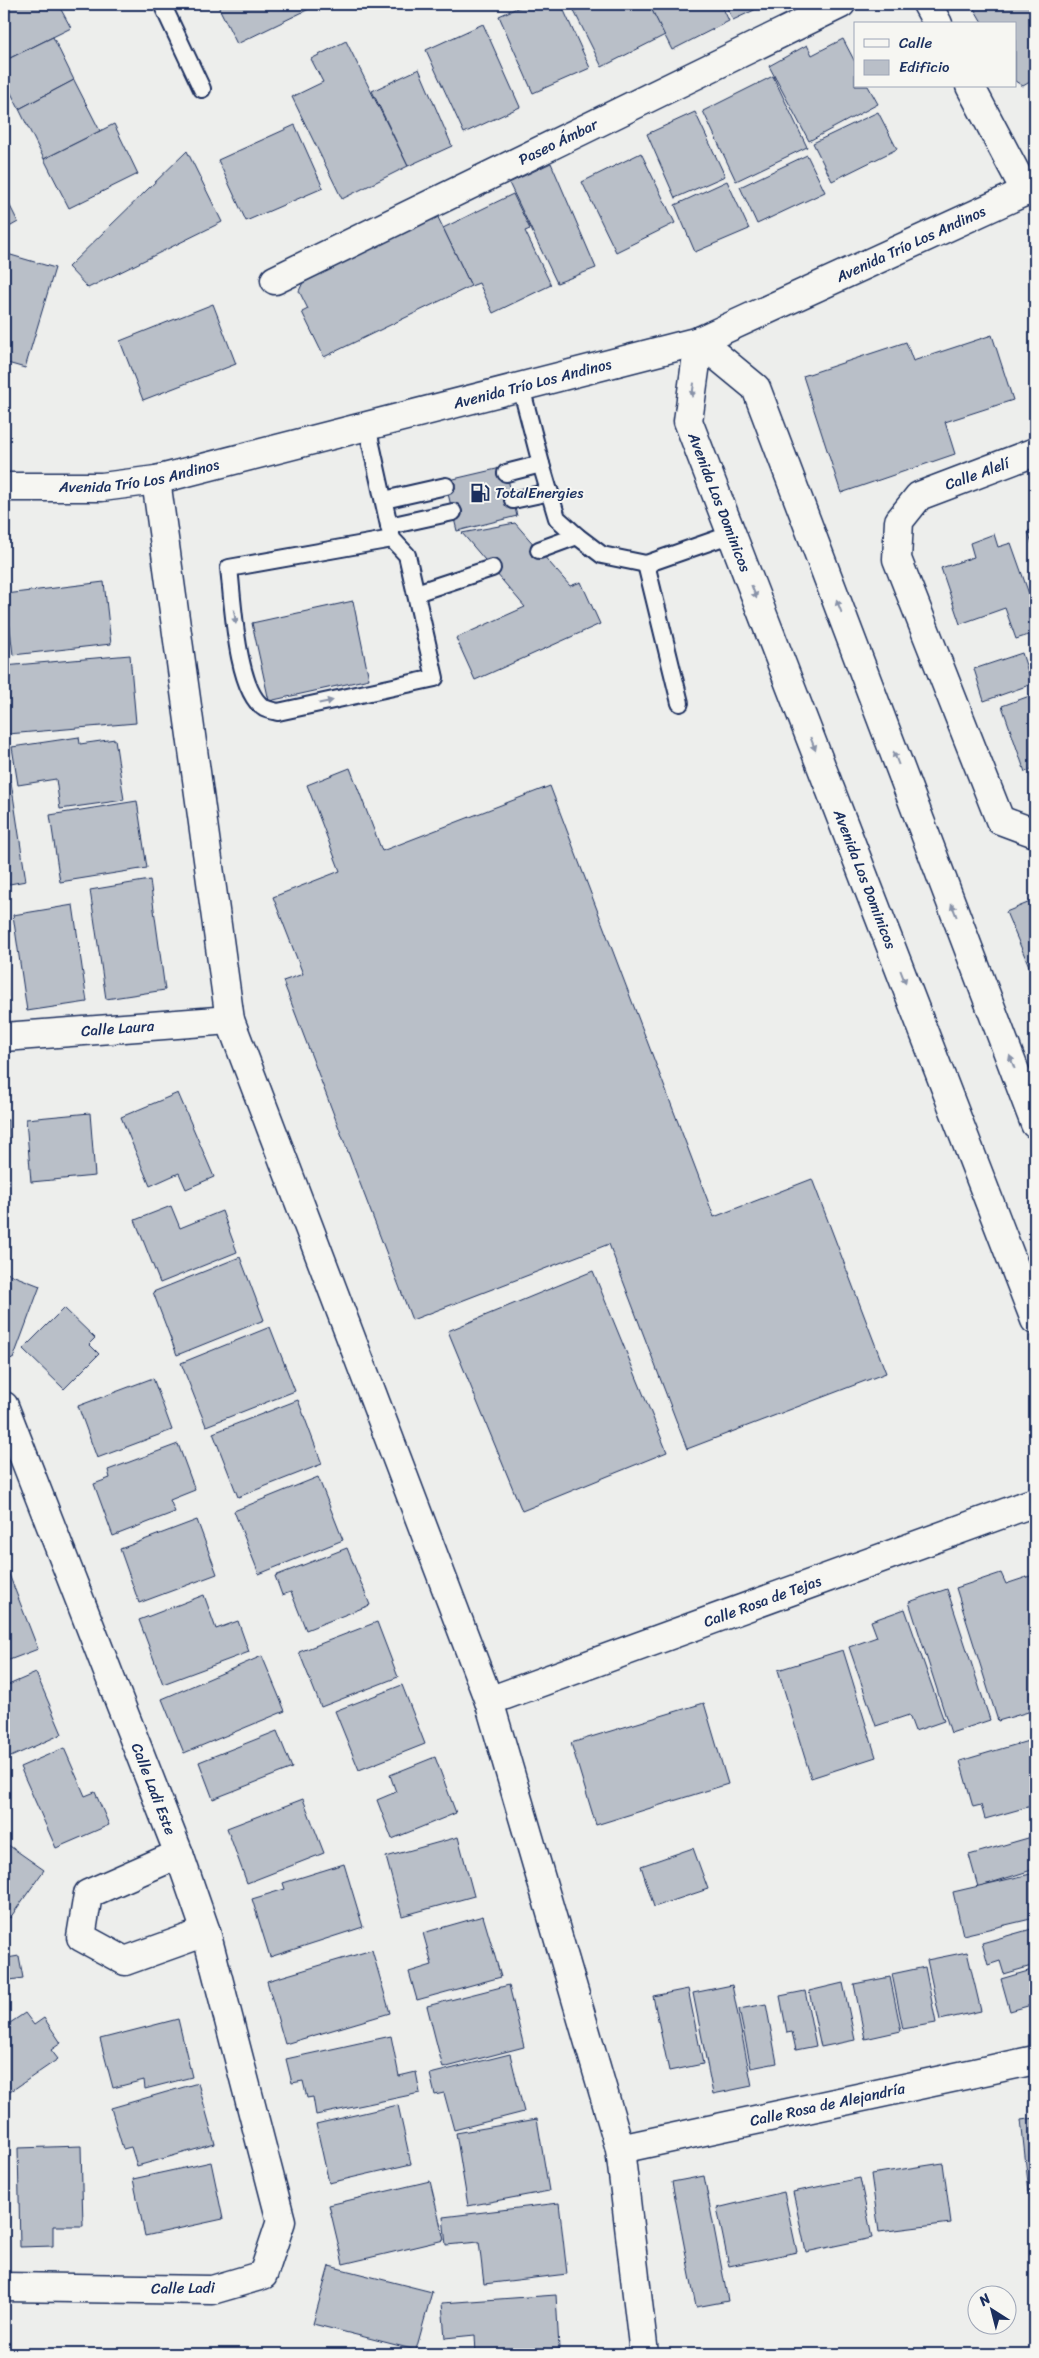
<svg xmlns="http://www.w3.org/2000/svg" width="1039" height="2358" font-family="Sriracha,sans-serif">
  <rect width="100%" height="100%" fill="#edeeec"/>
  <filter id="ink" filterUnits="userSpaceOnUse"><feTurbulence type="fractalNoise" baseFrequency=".02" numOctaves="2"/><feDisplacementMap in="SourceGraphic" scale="10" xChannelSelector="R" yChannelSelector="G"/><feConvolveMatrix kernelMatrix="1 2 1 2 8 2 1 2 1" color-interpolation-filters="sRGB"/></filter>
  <g filter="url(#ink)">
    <!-- building -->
    <g fill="#b9bfc8" stroke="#1b2f5e">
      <polygon points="4,4 58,4 71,28 4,61"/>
      <polygon points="217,4 306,4 309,9 237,44"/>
      <polygon points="526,4 561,4 590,68 533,93 499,16"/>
      <polygon points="590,4 649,4 665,35 602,67 574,11"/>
      <polygon points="649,4 721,4 729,21 672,50"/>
      <polygon points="725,4 767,4 733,20"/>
      <polygon points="975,4 1035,4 1035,79 1023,86 1015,81 1015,24 983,24 972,5"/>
      <polygon points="483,24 520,107 464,133 426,50"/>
      <polygon points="53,37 74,80 19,109 4,79 4,61"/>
      <polygon points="843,39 855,62 855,86 868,86 878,104 809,141 769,66 807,45 812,55"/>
      <polygon points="346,41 408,166 342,199 292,97 323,82 311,59"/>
      <polygon points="419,69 452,146 408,166 372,91"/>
      <polygon points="773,76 807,147 736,181 703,111"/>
      <polygon points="74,80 100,131 44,159 19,109"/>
      <polygon points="695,112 725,176 675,198 647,134"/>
      <polygon points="878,112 897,149 832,181 813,143"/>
      <polygon points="114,124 138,174 69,208 44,159"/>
      <polygon points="295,125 323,188 246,221 218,160"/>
      <polygon points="187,151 222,222 88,288 68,267"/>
      <polygon points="641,153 675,223 616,252 582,182"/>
      <polygon points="807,155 825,192 757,224 740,187"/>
      <polygon points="551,163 596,268 557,283 509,183"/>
      <polygon points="727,181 749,229 695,252 675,205"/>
      <polygon points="4,194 18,222 4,230"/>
      <polygon points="513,194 530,229 525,231 551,285 493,313 479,283 471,286 443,228"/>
      <polygon points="433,207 471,286 324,357 302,312 308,309 299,291 310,267"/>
      <polygon points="4,253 55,268 25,368 4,362"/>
      <polygon points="213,304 236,364 143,400 120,341"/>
      <polygon points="992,335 1013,400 945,422 955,454 841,493 803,376 906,342 913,361"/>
      <polygon points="505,467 517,516 457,531 445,481"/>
      <polygon points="515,523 570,586 581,582 600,624 475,680 456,638 525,607 462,533"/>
      <polygon points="1035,529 1035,552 1028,531"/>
      <polygon points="994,534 998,547 1011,543 1034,608 1035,608 1035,633 1016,639 1005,608 960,624 941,568 974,557 970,543"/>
      <polygon points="104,582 111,644 13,655 6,594"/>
      <polygon points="353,601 369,679 269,701 252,623"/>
      <polygon points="1022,653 1032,684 984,701 974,669"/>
      <polygon points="130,655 136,723 8,734 4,666"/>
      <polygon points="1035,694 1035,768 1025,772 1002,706"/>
      <polygon points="79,737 80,744 115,739 124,800 60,809 56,779 18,785 12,747"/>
      <polygon points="350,768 382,851 550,786 714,1217 812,1179 886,1373 687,1449 609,1244 412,1320 283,981 303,974 273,897 340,871 307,785"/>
      <polygon points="11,782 26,881 4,885 4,783"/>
      <polygon points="137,801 147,868 60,882 50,815"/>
      <polygon points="150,880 165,990 106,999 90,890"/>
      <polygon points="1035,900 1035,980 1006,912"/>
      <polygon points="73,905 87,1002 27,1011 13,915"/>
      <polygon points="4,933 6,933 7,1009 4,1009"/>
      <polygon points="178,1093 214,1177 186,1189 179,1173 150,1186 121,1117"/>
      <polygon points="90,1113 95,1176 31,1182 26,1119"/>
      <rect x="4" y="1120" width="4" height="76"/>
      <polygon points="171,1206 180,1228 222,1211 237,1252 160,1283 135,1220"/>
      <polygon points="240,1257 264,1320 177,1355 153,1292"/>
      <polygon points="593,1271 667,1452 522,1511 448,1331"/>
      <polygon points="4,1272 40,1286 13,1359 4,1356"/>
      <polygon points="64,1308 95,1338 89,1344 99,1354 64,1389 23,1349"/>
      <polygon points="270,1327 295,1391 206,1426 181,1363"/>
      <polygon points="153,1378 172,1430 97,1458 78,1406"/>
      <polygon points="298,1400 322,1464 238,1497 213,1433"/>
      <polygon points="178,1444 195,1490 170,1500 175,1512 113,1536 94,1484 110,1478 108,1470"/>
      <polygon points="318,1477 343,1540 259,1574 234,1511"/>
      <polygon points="197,1520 217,1574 139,1603 120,1549"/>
      <polygon points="347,1548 370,1605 306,1630 291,1592 282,1595 275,1576"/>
      <polygon points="5,1564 38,1649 4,1662 4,1565"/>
      <polygon points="1001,1573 1006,1584 1033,1575 1035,1584 1035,1672 1032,1674 1035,1685 1035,1710 998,1721 956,1588"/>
      <polygon points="947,1589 990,1720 951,1733 909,1602"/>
      <polygon points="204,1595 216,1629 238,1621 249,1652 163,1684 139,1620"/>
      <polygon points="905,1609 944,1721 915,1731 909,1715 876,1726 849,1647 877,1637 871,1621"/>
      <polygon points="377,1622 398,1677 321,1707 299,1652"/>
      <polygon points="843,1650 876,1757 811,1778 778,1670"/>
      <polygon points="262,1656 285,1711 184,1753 162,1699"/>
      <polygon points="36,1673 62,1734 4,1760 4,1682 6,1686"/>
      <polygon points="402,1685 425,1744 359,1770 335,1711"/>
      <polygon points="704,1703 728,1784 596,1825 571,1743"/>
      <polygon points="277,1731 292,1768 213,1799 199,1762"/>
      <polygon points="1035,1739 1035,1805 985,1819 981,1805 973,1807 960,1761"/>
      <polygon points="64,1748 85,1796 95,1792 109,1825 56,1848 20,1767"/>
      <polygon points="435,1757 456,1813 392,1839 377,1800 396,1792 390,1775"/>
      <polygon points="303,1799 324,1853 247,1883 227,1828"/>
      <polygon points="1035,1836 1035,1869 978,1887 969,1855"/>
      <polygon points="458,1837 474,1896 402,1916 386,1857"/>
      <polygon points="4,1842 44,1870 10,1918 4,1914"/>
      <polygon points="693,1848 708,1889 654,1907 641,1866"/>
      <polygon points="344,1864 363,1927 270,1957 252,1899 285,1889 283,1883"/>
      <polygon points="1035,1873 1035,1918 963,1935 953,1892"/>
      <polygon points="483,1916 501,1977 417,2000 409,1972 432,1965 423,1933"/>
      <polygon points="1035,1928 1035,1965 1004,1974 1000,1961 988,1965 982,1943"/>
      <polygon points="4,1933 7,1958 19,1956 23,1978 4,1981"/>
      <polygon points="372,1950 390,2013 285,2044 267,1981"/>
      <polygon points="967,1952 981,2011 940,2020 927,1960"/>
      <polygon points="925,1967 936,2023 903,2029 892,1974"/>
      <polygon points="1035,1969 1035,2004 1010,2011 1001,1979"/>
      <polygon points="890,1977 901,2031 865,2039 854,1984"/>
      <polygon points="843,1983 855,2040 821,2047 809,1991"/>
      <polygon points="509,1985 524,2047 443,2068 427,2006"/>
      <polygon points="732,1985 752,2086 713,2094 693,1993"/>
      <polygon points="688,1989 703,2064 669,2071 653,1996"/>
      <polygon points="805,1991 816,2046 796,2050 792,2032 787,2033 780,1996"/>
      <polygon points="766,2004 777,2063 751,2068 739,2009"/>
      <polygon points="25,2013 34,2025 44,2018 61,2043 51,2050 58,2059 4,2096 4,2027"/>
      <polygon points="178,2019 192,2077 145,2089 144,2080 113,2088 100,2039"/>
      <polygon points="391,2036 399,2076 416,2072 420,2093 316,2115 313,2097 307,2098 303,2081 292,2083 286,2059"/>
      <polygon points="510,2054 524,2112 454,2130 444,2093 435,2095 430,2074"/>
      <polygon points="198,2083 215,2144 137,2166 131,2147 123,2149 111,2108"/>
      <polygon points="398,2105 411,2164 329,2183 316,2124"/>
      <polygon points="1035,2118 1035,2191 1029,2192 1021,2120"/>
      <polygon points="537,2119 549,2191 468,2206 456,2133"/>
      <polygon points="81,2146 83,2226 53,2226 53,2246 20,2247 18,2148"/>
      <polygon points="211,2162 223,2219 145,2236 133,2179"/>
      <polygon points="943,2163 951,2223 879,2232 871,2174"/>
      <polygon points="704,2176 728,2301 696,2307 672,2182"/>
      <polygon points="860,2178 872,2238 806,2252 793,2192"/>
      <polygon points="430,2181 444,2240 343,2264 329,2205"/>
      <polygon points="784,2192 797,2252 729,2266 717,2208"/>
      <polygon points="559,2203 567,2274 484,2284 479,2242 446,2245 443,2217"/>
      <polygon points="329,2266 432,2292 416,2350 313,2324"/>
      <polygon points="556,2295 559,2349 476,2354 475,2335 445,2338 442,2303"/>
      <polygon points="811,2350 811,2354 728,2354"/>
    </g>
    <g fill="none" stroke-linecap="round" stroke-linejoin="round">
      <defs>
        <g id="service">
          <polyline points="162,4 202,89"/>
          <polyline points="521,387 541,464 557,518 577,536 602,555 646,564 732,534"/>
          <path d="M367,426L392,539L229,568C233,600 236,691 264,708C268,710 274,711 278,712L435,678L407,555L392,539"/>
          <polyline points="506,473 541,464"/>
          <polyline points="384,500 446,486"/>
          <polyline points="513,500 550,492"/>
          <polyline points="389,526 453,512"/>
          <polyline points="539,550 577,536"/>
          <polyline points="646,564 680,703"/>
          <polyline points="416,593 492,568"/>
        </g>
        <g id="minor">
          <polyline points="927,4 938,24"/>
          <polyline points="970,86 1026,192"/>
          <path id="s1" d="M275,280L841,4"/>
          <polyline points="1035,452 919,496 899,521 897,559 1000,820 1035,833"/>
          <path id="s2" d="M4,1037L230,1020"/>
          <path id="s3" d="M4,1406L179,1854L206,1932L281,2221L263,2275L212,2290L4,2287"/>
          <path id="s4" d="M489,1701L1035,1502"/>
          <polyline points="179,1854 88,1894 81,1937 125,1961 206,1932"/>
          <path id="s5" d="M620,2149L1035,2060"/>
        </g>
        <g id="tertiary">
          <path id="s6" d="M699,341L688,421L1035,1320"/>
          <polyline points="699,341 756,388 1035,1124"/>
          <polyline points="156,480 230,1020 489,1701 620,2149 644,2354"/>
          <path id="s7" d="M4,487H102L156,480L699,341L1035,187"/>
        </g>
      </defs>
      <!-- service casing -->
      <use href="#service" stroke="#1b2f5e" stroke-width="20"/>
      <!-- minor casing -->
      <use href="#minor" stroke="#1b2f5e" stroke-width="31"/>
      <!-- tertiary casing -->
      <use href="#tertiary" stroke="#1b2f5e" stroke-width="31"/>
      <!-- service -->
      <use href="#service" stroke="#f6f6f2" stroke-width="16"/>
      <!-- minor -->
      <use href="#minor" stroke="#f6f6f2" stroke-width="28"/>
      <!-- tertiary -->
      <use href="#tertiary" stroke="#f6f6f2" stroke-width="28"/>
    </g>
    <!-- one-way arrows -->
    <defs><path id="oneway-solid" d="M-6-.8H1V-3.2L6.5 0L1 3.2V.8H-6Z" transform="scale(1.25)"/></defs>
    <g fill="#8892a8">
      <use href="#oneway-solid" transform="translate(693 390) rotate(98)"/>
      <use href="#oneway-solid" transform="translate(754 592) rotate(69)"/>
      <use href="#oneway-solid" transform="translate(839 606) rotate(-111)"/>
      <use href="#oneway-solid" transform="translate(235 617) rotate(83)"/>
      <use href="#oneway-solid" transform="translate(326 702) rotate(-12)"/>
      <use href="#oneway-solid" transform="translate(813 744) rotate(69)"/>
      <use href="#oneway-solid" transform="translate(896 758) rotate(-111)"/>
      <use href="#oneway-solid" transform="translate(954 910) rotate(-111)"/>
      <use href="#oneway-solid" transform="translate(903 977) rotate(69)"/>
      <use href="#oneway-solid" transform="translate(1012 1062) rotate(-111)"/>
    </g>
  </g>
  <!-- icons -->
  <defs>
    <symbol id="fuel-bare" viewBox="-9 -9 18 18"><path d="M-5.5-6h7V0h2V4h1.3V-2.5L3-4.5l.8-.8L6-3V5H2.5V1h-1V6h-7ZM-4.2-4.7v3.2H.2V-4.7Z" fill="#1b2f5e" stroke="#f6f6f2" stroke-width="2.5" paint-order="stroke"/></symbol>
  </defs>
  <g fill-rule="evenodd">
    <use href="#fuel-bare" x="466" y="479" width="28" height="28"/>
  </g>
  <g text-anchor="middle" stroke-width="4" stroke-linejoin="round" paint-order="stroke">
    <!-- street labels -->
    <g font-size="15" fill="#1b2f5e" stroke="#f6f6f2">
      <text dy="5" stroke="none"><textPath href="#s1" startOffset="315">Paseo Ámbar</textPath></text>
      <text dy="5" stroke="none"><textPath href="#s7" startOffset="946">Avenida Trío Los Andinos</textPath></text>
      <text dy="5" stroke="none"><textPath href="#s7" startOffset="541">Avenida Trío Los Andinos</textPath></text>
      <text dy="5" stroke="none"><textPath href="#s7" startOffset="136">Avenida Trío Los Andinos</textPath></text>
      <text transform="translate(977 474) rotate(-20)" y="5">Calle Alelí</text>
      <text dy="5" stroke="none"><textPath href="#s6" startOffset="168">Avenida Los Dominicos</textPath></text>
      <text dy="5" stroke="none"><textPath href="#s6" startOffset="572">Avenida Los Dominicos</textPath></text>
      <text dy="5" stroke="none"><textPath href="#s2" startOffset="114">Calle Laura</textPath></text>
      <text dy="5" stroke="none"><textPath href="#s4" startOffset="291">Calle Rosa de Tejas</textPath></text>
      <text dy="5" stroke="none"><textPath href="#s3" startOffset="411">Calle Ladi Este</textPath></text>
      <text dy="5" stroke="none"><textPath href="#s5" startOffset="212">Calle Rosa de Alejandría</textPath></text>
      <text transform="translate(183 2288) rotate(-1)" y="5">Calle Ladi</text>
    </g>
    <!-- poi labels -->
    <g font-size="15" fill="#1b2f5e" stroke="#f6f6f2" text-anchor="start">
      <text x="495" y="498">TotalEnergies</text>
    </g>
  </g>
  <!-- margin -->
  <rect width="1039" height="2358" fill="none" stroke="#f6f6f2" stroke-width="20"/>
  <rect x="10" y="10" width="1019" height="2338" fill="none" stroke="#1b2f5e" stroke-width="2" filter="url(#ink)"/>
  <!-- legend -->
  <rect x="854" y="22" width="162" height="65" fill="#f6f6f2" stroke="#9ea6b7"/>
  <rect x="864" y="39" width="25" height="8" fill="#f6f6f2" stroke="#9ea6b7"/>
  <text x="899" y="48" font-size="15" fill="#1b2f5e">Calle</text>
  <rect x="864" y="60" width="25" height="15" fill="#b9bfc8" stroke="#9ea6b7"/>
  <text x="899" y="72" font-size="15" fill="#1b2f5e">Edificio</text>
  <!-- north arrow -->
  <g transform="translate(992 2310) rotate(324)"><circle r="24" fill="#f6f6f2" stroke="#9ea6b7"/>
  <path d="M0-4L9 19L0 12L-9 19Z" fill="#1b2f5e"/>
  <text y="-8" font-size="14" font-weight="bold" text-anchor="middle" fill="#1b2f5e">N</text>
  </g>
</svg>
